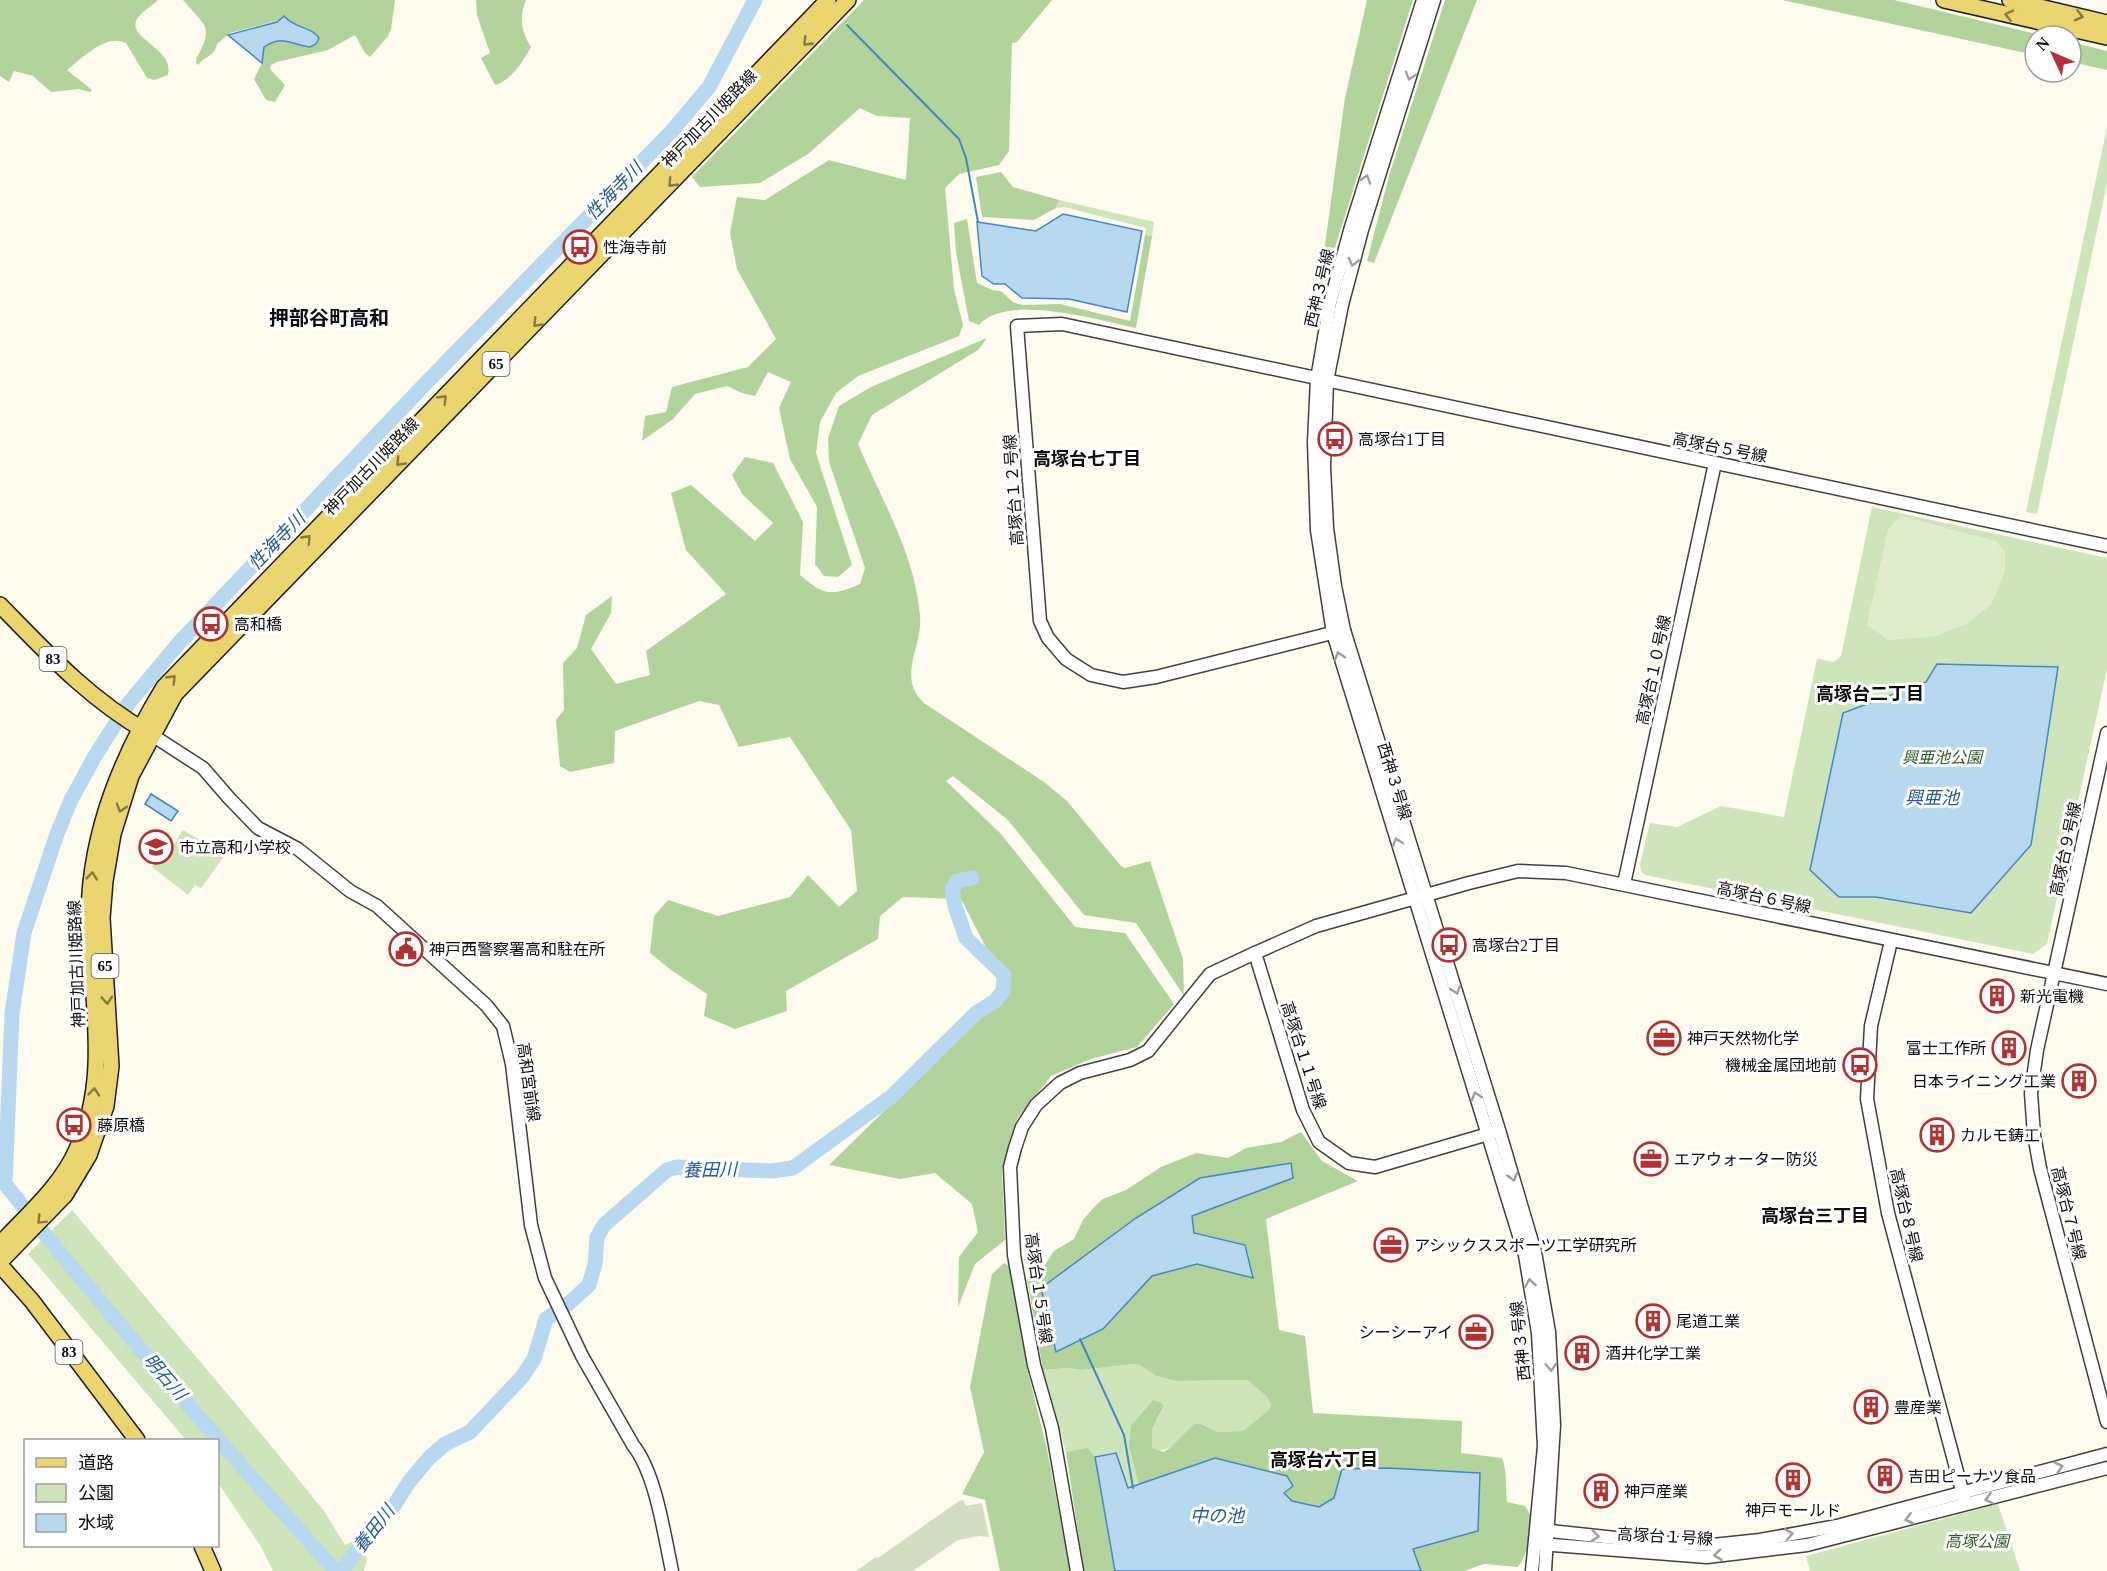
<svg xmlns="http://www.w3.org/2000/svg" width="2107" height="1571" font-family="'Times New Roman','Noto Sans JP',serif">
  <rect width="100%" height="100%" fill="#fdfbee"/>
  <!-- green -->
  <g fill="#cee5bb">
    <polygon points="2107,127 2107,183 2037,514 2026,512"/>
    <polygon points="1059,200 1154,222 1152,236 1145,235 1146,228 1064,207 1056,208"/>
    <polygon points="1872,507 2107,558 2107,669 2047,944 2033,954 1645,875 1641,871 1640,864 1650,823 1677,827 1721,806 1784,817 1817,659 1834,662 1841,656"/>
    <polygon points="183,830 225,855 201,888 195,885 188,895 152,867 159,857 165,858"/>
    <polygon points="72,1210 268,1442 324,1511 345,1545 352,1542 367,1558 364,1571 273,1571 260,1545 218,1483 218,1440 186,1440 28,1254"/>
    <path d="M1134,1364L1140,1365L1156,1376L1176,1381L1249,1380L1267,1397L1271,1405L1269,1410L1243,1431L1218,1432L1201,1424C1188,1434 1169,1457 1152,1448V1429L1164,1407L1129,1447L1139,1485L1128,1488L1116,1453L1095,1457L1088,1449L1066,1452L1043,1370L1068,1368L1081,1370Z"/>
    <polygon points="1998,1504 2020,1571 1810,1571 1806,1556"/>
  </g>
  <!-- forest -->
  <g fill="#b2d49c" fill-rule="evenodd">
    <path d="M0,0H158C152,6 141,12 137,19C126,39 175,48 168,75L154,80L147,78L126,43C106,33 82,58 67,70L92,90L90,92L79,89L51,92L33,76L14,71L9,82L0,76Z"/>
    <path d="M183,0H395L391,29L388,36L370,57L365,53L355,35L328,50L277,62L271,65L270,69L285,85L275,102L266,100L254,79L262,63L264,47C278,37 288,41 304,46L315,33L280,20L230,33L217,44C215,56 205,56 198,65L196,63V59C214,26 206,27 183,0Z"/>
    <path d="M476,0H526C519,17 521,31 531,47C523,61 512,80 495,85L481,58L490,53L477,15Z"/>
    <polygon points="864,0 1052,0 1017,42 1012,43 1009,151 999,165 959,174 945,188 954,289 963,325 959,336 858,376 836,393 820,422 816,453 852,565 838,577 824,576 815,564 817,507 790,459 779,408 791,382 768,372 755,396 742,393 727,386 695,394 673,419 642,441 645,416 666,412 672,387 748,367 776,339 737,269 730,233 737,197 765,200 829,160 906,180 910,118 877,116 860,108 808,154 760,183 700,187 692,177"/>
    <polygon points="1367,0 1413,0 1327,273 1322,267 1345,98"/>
    <polygon points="1445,0 1477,0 1374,263 1367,261 1389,176"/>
    <polygon points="1782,0 1894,0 2044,36 2035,36 2035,55"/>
    <polygon points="2071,42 2107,51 2107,70 2071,62"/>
    <polygon points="1001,172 1013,187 1059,200 1056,208 1034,220 982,217 976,177"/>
    <path d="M967,219L977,283L992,290L1001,291L1014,303L1024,305L1060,304L1130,321L1145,235L1152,236L1136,328C1099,320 1006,293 979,325L969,321L956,252L954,223Z"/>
    <path d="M987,338L978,350L872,415L858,444C882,501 915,554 920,616C923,646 896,677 924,703L1044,782L1067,801L1121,866L1125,868L1150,861L1183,959L1184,996L1136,923L1084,915L1008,820L953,776L946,781L1001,834L1075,927L1125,933L1174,1004L1137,1047L1091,1059L1051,1076L1017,1119L1002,1169L1005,1240L975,1264L958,1307L959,1257L978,1232L972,1204L935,1173L900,1179L829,1165L1008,990L961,899L903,897L880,916L878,939L786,991L787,1011L735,1029L704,1016L707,994L671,970L650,953L654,916L668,900L718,916L790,897L808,875L839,907L857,891L851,830L790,737L739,747L719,705L699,701L615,731L614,763L570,772L560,766L556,720L564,710L563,663L577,648L586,615L612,596L611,613L591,649L616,684L650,675L646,651L726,594L686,550L671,493L691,485L755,541L773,523L742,494L732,475L745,457L773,463L803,522L800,575C823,595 831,597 860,584L865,568L829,462L828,438L839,406L871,387Z"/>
    <path d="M1301,1132L1322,1161L1358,1181L1266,1219L1279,1330L1305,1336L1313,1413L1462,1421L1461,1453L1502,1458C1508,1473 1505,1487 1507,1502L1525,1506C1528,1511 1531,1515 1531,1520C1533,1533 1526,1557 1518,1567L1484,1564L1464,1571H1421L1412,1549L1479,1473L1388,1468L1342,1469L1334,1498L1319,1507L1292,1501L1283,1493L1215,1458L1139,1485L1129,1447L1131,1426L1153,1400L1160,1402L1164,1406L1152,1429V1448L1164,1452L1171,1447L1194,1424H1201L1218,1432L1243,1431L1269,1410L1271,1405L1267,1397L1248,1380L1176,1381L1156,1376L1140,1365L1134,1364L1081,1370L1068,1368L1043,1370L1027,1279L1039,1274L1054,1251L1074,1239L1083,1220L1096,1205L1103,1199L1126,1190L1161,1167L1196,1153L1228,1158L1246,1148L1281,1142ZM1200,1178H1292L1192,1216L1194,1233L1245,1245L1253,1277L1197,1264L1152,1276L1041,1288L1136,1218Z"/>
    <polygon points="1004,1263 1011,1267 1027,1368 1047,1449 1070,1571 1000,1571 985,1500 962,1494 984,1452 970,1387 992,1274"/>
    <polygon points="1088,1448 1095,1457 1115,1571 1084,1571 1066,1452"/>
  </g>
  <!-- cemetery -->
  <polygon fill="#d3ddc1" points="963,1500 966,1506 982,1503 989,1537 979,1536 958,1540 913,1571 856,1571 876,1557 878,1558 959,1501"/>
  <!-- pitch -->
  <polygon fill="#dfedcc" points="1901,516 1996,541 2005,551 2005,571 1991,605 1966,624 1933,637 1888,640 1867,625 1888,529"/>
  <!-- water -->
  <g fill="#b8d8f0" stroke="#4588c0" stroke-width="1.5">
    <path d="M284,16C295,29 311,26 319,38L316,44L310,47C291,45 283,34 264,47L262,63L228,35L277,22Z"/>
    <polygon points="1063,214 1142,231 1127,312 1069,299 1022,298 1005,284 994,284 982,276 977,222 1036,231"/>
    <polygon points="1937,664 2058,667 2031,845 1971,913 1876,897 1839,897 1810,870 1843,713 1926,682"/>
    <polygon points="151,794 178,811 171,821 145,804"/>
    <polygon points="1291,1163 1293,1178 1192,1216 1194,1233 1245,1245 1253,1278 1197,1264 1152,1276 1103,1329 1056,1352 1041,1288 1136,1218 1200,1178"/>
    <polygon points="1116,1453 1128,1488 1215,1458 1287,1476 1293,1486 1284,1493 1292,1501 1319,1507 1334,1498 1342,1469 1388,1468 1480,1473 1478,1531 1413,1549 1421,1571 1115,1571 1095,1457"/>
  </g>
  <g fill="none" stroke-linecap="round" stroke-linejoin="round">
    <!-- stream -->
    <g stroke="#4588c0" stroke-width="2">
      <polyline points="847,25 959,139 966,158 978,222"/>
      <polyline points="1080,1339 1124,1435 1133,1488"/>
    </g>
    <!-- river -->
    <g stroke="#b8d8f0" stroke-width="15">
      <path d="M0,1178C23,1205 43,1233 66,1260C153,1366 243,1469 336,1571"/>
      <polyline points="5,1184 12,1013 24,933 57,834 71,800 95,756 128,704 179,643 426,383 671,132 709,87 755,0"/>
      <polyline points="342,1571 378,1522 393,1507 409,1482 429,1458 445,1444 470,1432 522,1377 534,1359 546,1319 568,1304 589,1285 595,1264 597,1237 604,1225 667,1170 677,1167 771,1171 793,1168 892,1096 976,1013 995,1001 1003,991 1004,975 966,938 955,906 952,890 957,881 972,878"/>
    </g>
    <defs>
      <g id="tertiary">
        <polyline points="1423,0 1351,227 1330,303 1317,379 1314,442 1317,530 1333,633 1525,1255 1538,1333 1544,1446 1532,1571"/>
        <polyline points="1434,0 1362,230 1342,305 1327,381 1324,467 1327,528 1335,586 1344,630 1499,1130 1535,1252 1549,1332 1554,1425 1545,1571"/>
        <polyline points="1344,630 1156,677 1123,682 1091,675 1066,659 1048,638 1040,621 1017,326 1062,324 2107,546"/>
        <polyline points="2107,733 2037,1050 2031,1093 2034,1135 2040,1168 2107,1422"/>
        <path d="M152,735L203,768L229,798L258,828L298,849L350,891L377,906L486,1005L503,1026L512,1064L531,1225L545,1278L582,1356L633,1445C656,1474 664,1534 672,1571"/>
        <polyline points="1624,884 1715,463"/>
        <polyline points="1891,941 1871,1026 1867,1099 1888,1213 1964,1498"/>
        <polyline points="1495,1132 1375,1167 1349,1163 1319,1142 1303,1110 1255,953 1316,926 1469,883 1518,871 1566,873 2107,984"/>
        <polyline points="1541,1530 1653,1542 1713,1545 1760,1540 1837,1526 2107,1454"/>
        <polyline points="1540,1544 1707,1557 1807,1545 2107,1468"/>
        <polyline points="1077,1571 1052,1428 1034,1365 1014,1255 1010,1167 1015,1148 1022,1127 1036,1105 1060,1083 1080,1073 1130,1060 1148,1051 1210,974 1255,953"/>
      </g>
      <g id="primary">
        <polyline points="1944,0 2107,37"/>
        <polyline points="2010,0 2107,23"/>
        <path d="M0,605C46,652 89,699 147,732"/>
        <path d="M0,1244C27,1215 61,1186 77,1149C106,1086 95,1020 91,953C90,939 88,926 89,912C91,830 122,756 164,687L828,0"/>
        <polyline points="0,1262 65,1195 89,1155 106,1106 111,1066 102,918 105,881 113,834 131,776 175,694 848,0"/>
        <polyline points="0,1265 32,1301 137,1440"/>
        <polyline points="202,1546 213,1571"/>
      </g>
    </defs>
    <!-- tertiary casing -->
    <use href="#tertiary" stroke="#404040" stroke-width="15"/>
    <!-- primary casing -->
    <use href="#primary" stroke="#1e1e1e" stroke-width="18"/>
    <!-- tertiary -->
    <use href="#tertiary" stroke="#fff" stroke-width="12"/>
    <!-- primary -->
    <use href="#primary" stroke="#ebd570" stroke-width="15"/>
  </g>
  <!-- one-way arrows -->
  <defs><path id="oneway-chevron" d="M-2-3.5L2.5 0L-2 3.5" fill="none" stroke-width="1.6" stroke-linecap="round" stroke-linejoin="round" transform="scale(1.5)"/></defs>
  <g stroke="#877b43">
    <use href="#oneway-chevron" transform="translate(2009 15) rotate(-167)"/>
    <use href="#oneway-chevron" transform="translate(2079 16) rotate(14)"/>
    <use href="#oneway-chevron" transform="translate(807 42) rotate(134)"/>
    <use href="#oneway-chevron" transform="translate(672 183) rotate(134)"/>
    <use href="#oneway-chevron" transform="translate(537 323) rotate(134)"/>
    <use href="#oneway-chevron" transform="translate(443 399) rotate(-46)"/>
    <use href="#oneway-chevron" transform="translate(400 462) rotate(134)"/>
    <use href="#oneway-chevron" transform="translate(307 539) rotate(-46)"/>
    <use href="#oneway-chevron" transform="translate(172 679) rotate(-46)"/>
    <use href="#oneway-chevron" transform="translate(121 808) rotate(107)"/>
    <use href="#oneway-chevron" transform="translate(92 876) rotate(-84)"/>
    <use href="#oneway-chevron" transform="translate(107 1000) rotate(86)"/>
    <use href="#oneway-chevron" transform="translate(94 1092) rotate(-85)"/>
    <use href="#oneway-chevron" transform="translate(41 1220) rotate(135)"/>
  </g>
  <g stroke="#9e9e9e">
    <use href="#oneway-chevron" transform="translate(1410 76) rotate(107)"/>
    <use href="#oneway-chevron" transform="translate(1366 179) rotate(-72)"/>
    <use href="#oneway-chevron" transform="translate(1353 262) rotate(105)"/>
    <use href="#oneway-chevron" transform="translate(1339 656) rotate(-107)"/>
    <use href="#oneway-chevron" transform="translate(1397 842) rotate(-107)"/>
    <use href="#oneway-chevron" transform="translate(1456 990) rotate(73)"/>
    <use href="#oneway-chevron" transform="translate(1476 1096) rotate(-107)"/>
    <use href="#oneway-chevron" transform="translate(1513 1177) rotate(74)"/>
    <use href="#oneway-chevron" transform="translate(1530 1283) rotate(-99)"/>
    <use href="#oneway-chevron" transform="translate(1551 1367) rotate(87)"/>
    <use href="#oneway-chevron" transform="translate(2059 1467) rotate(-15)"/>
    <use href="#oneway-chevron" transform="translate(1989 1499) rotate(165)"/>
    <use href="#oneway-chevron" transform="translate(1909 1519) rotate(166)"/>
    <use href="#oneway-chevron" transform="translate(1789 1534) rotate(-10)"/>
    <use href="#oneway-chevron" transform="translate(1595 1536) rotate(6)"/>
    <use href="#oneway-chevron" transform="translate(1718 1555) rotate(173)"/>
  </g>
  <!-- icons -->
  <defs>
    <symbol id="bus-ring" viewBox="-11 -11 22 22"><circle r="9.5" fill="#fff" stroke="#af3332" stroke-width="1.5"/><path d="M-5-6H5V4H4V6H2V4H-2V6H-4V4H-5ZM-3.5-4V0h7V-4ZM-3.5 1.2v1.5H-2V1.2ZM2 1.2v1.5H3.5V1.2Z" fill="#af3332"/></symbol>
    <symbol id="school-ring" viewBox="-11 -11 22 22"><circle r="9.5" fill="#fff" stroke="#af3332" stroke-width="1.5"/><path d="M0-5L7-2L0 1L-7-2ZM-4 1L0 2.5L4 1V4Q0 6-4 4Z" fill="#af3332"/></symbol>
    <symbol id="civic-ring" viewBox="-11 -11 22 22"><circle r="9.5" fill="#fff" stroke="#af3332" stroke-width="1.5"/><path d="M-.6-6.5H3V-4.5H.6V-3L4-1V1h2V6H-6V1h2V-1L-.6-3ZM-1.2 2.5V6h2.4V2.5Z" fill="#af3332"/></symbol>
    <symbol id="building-ring" viewBox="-11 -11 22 22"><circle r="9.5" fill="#fff" stroke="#af3332" stroke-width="1.5"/><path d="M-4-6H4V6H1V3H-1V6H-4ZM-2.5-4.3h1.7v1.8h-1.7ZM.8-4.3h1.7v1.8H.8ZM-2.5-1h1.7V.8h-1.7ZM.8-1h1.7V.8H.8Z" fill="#af3332"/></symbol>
    <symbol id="office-ring" viewBox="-11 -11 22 22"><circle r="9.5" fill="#fff" stroke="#af3332" stroke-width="1.5"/><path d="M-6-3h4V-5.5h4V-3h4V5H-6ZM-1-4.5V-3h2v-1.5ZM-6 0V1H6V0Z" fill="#af3332"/></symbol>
  </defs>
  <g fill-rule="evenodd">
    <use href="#bus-ring" x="561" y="228" width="38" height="38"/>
    <use href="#bus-ring" x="1316" y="420" width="38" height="38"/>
    <use href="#bus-ring" x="192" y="605" width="38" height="38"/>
    <use href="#school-ring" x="137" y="828" width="38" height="38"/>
    <use href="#bus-ring" x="1430" y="926" width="38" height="38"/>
    <use href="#civic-ring" x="387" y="930" width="38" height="38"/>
    <use href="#building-ring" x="1978" y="977" width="38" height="38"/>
    <use href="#office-ring" x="1645" y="1019" width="38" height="38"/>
    <use href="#building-ring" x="1990" y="1029" width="38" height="38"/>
    <use href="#bus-ring" x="1841" y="1046" width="38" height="38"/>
    <use href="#building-ring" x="2060" y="1062" width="38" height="38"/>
    <use href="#bus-ring" x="55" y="1106" width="38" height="38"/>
    <use href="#building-ring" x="1918" y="1116" width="38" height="38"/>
    <use href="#office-ring" x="1632" y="1140" width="38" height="38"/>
    <use href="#office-ring" x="1372" y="1226" width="38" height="38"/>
    <use href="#building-ring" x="1634" y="1302" width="38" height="38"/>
    <use href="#office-ring" x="1457" y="1313" width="38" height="38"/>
    <use href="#building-ring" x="1563" y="1334" width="38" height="38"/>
    <use href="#building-ring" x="1852" y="1388" width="38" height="38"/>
    <use href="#building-ring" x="1866" y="1457" width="38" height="38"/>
    <use href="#building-ring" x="1774" y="1461" width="38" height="38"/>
    <use href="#building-ring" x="1582" y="1472" width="38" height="38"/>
  </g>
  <g text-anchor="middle" stroke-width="6" stroke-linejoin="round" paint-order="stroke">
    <!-- shield labels -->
    <g fill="#fff" stroke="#565656" stroke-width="1.5">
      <rect x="482.5" y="352" width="27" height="24" rx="4.5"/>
      <rect x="39.5" y="647" width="27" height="24" rx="4.5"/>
      <rect x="91.5" y="954" width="27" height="24" rx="4.5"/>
      <rect x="55.5" y="1340" width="27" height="24" rx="4.5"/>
    </g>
    <g font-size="15" font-weight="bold" fill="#0d0d0d">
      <text x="496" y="369">65</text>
      <text x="53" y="664">83</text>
      <text x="105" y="971">65</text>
      <text x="69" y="1357">83</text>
    </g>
    <!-- street labels -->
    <g font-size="16" fill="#0d0d0d" stroke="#fff">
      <text transform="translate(709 118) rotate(-46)" y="6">神戸加古川姫路線</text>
      <text transform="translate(1319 288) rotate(-77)" y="6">西神３号線</text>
      <text transform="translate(1720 447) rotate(11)" y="6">高塚台５号線</text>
      <text transform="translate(371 466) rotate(-46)" y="6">神戸加古川姫路線</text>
      <text transform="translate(1013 490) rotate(-94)" y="6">高塚台１２号線</text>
      <text transform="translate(1653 670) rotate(-78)" y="6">高塚台１０号線</text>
      <text transform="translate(1395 781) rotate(73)" y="6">西神３号線</text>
      <text transform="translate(2065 849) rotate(-78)" y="6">高塚台９号線</text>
      <text transform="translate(1764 897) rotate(12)" y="6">高塚台６号線</text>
      <text transform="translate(76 964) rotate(-92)" y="6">神戸加古川姫路線</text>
      <text transform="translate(1304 1055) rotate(72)" y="6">高塚台１１号線</text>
      <text transform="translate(529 1082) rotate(82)" y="6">高和宮前線</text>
      <text transform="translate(2069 1213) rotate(76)" y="6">高塚台７号線</text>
      <text transform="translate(1907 1215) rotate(77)" y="6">高塚台８号線</text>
      <text transform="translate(1039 1288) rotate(82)" y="6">高塚台１５号線</text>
      <text transform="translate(1520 1341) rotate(-96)" y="6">西神３号線</text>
      <text transform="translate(1665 1536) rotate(3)" y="6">高塚台１号線</text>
    </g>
    <!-- poi labels -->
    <g font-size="16" fill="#0d0d0d" stroke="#fff" text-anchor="start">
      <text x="603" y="253">性海寺前</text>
      <text x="1358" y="445">高塚台1丁目</text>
      <text x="234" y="630">高和橋</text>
      <text x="179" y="853">市立高和小学校</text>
      <text x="1472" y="951">高塚台2丁目</text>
      <text x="429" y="955">神戸西警察署高和駐在所</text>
      <text x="2020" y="1002">新光電機</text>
      <text x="1687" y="1044">神戸天然物化学</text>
      <text x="1986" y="1054" text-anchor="end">富士工作所</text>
      <text x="1837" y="1071" text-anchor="end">機械金属団地前</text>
      <text x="2056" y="1087" text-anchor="end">日本ライニング工業</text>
      <text x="97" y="1131">藤原橋</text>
      <text x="1960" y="1141">カルモ鋳工</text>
      <text x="1674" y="1165">エアウォーター防災</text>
      <text x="1414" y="1251">アシックススポーツ工学研究所</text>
      <text x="1676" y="1327">尾道工業</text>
      <text x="1453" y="1338" text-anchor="end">シーシーアイ</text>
      <text x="1605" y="1359">酒井化学工業</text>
      <text x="1894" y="1413">豊産業</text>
      <text x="1908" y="1482">吉田ピーナツ食品</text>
      <text x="1624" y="1497">神戸産業</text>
      <text x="1793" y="1516" text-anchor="middle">神戸モールド</text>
    </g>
    <!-- park labels -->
    <g font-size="16" font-style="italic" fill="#2c5e23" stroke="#fff">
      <text x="1942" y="763">興亜池公園</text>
      <text x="1977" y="1547">高塚公園</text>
    </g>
    <!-- water labels -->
    <g font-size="18" font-style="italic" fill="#225b93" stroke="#fff">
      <text transform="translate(614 191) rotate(-46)" y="6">性海寺川</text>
      <text transform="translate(277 541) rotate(-46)" y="6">性海寺川</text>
      <text x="1932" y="804">興亜池</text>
      <text transform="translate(710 1170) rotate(-1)" y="6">養田川</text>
      <text transform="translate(165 1377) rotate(49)" y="6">明石川</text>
      <text x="1217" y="1522">中の池</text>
      <text transform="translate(374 1529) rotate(-52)" y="6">養田川</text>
    </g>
    <!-- neighbourhood labels -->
    <g font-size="18" font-weight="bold" fill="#0d0d0d" stroke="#fff">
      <text x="1087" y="465">高塚台七丁目</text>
      <text x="1870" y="700">高塚台二丁目</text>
      <text x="1815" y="1222">高塚台三丁目</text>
      <text x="1324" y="1466">高塚台六丁目</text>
    </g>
    <!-- quarter labels -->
    <g font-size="20" font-weight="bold" fill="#0d0d0d" stroke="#fff">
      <text x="329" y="325">押部谷町高和</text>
    </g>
  </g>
  <!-- legend -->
  <rect x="24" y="1439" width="195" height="108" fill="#ffffff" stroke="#9e9e9e" stroke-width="1.5"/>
  <rect x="36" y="1458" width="30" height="9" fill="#ebd570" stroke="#9e9e9e" stroke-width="1.5"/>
  <text x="78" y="1469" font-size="18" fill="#0d0d0d">道路</text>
  <rect x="36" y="1484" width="30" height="18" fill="#cee5bb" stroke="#9e9e9e" stroke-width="1.5"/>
  <text x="78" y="1499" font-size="18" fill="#0d0d0d">公園</text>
  <rect x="36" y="1514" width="30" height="18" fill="#b8d8f0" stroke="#9e9e9e" stroke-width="1.5"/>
  <text x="78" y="1529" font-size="18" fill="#0d0d0d">水域</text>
  <!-- north arrow -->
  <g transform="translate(2053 54) rotate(314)"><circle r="28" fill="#ffffff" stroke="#9e9e9e" stroke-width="1.5"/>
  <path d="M0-4.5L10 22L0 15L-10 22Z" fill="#af3332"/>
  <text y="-9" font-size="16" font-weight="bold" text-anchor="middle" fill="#0d0d0d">N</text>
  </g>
</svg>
